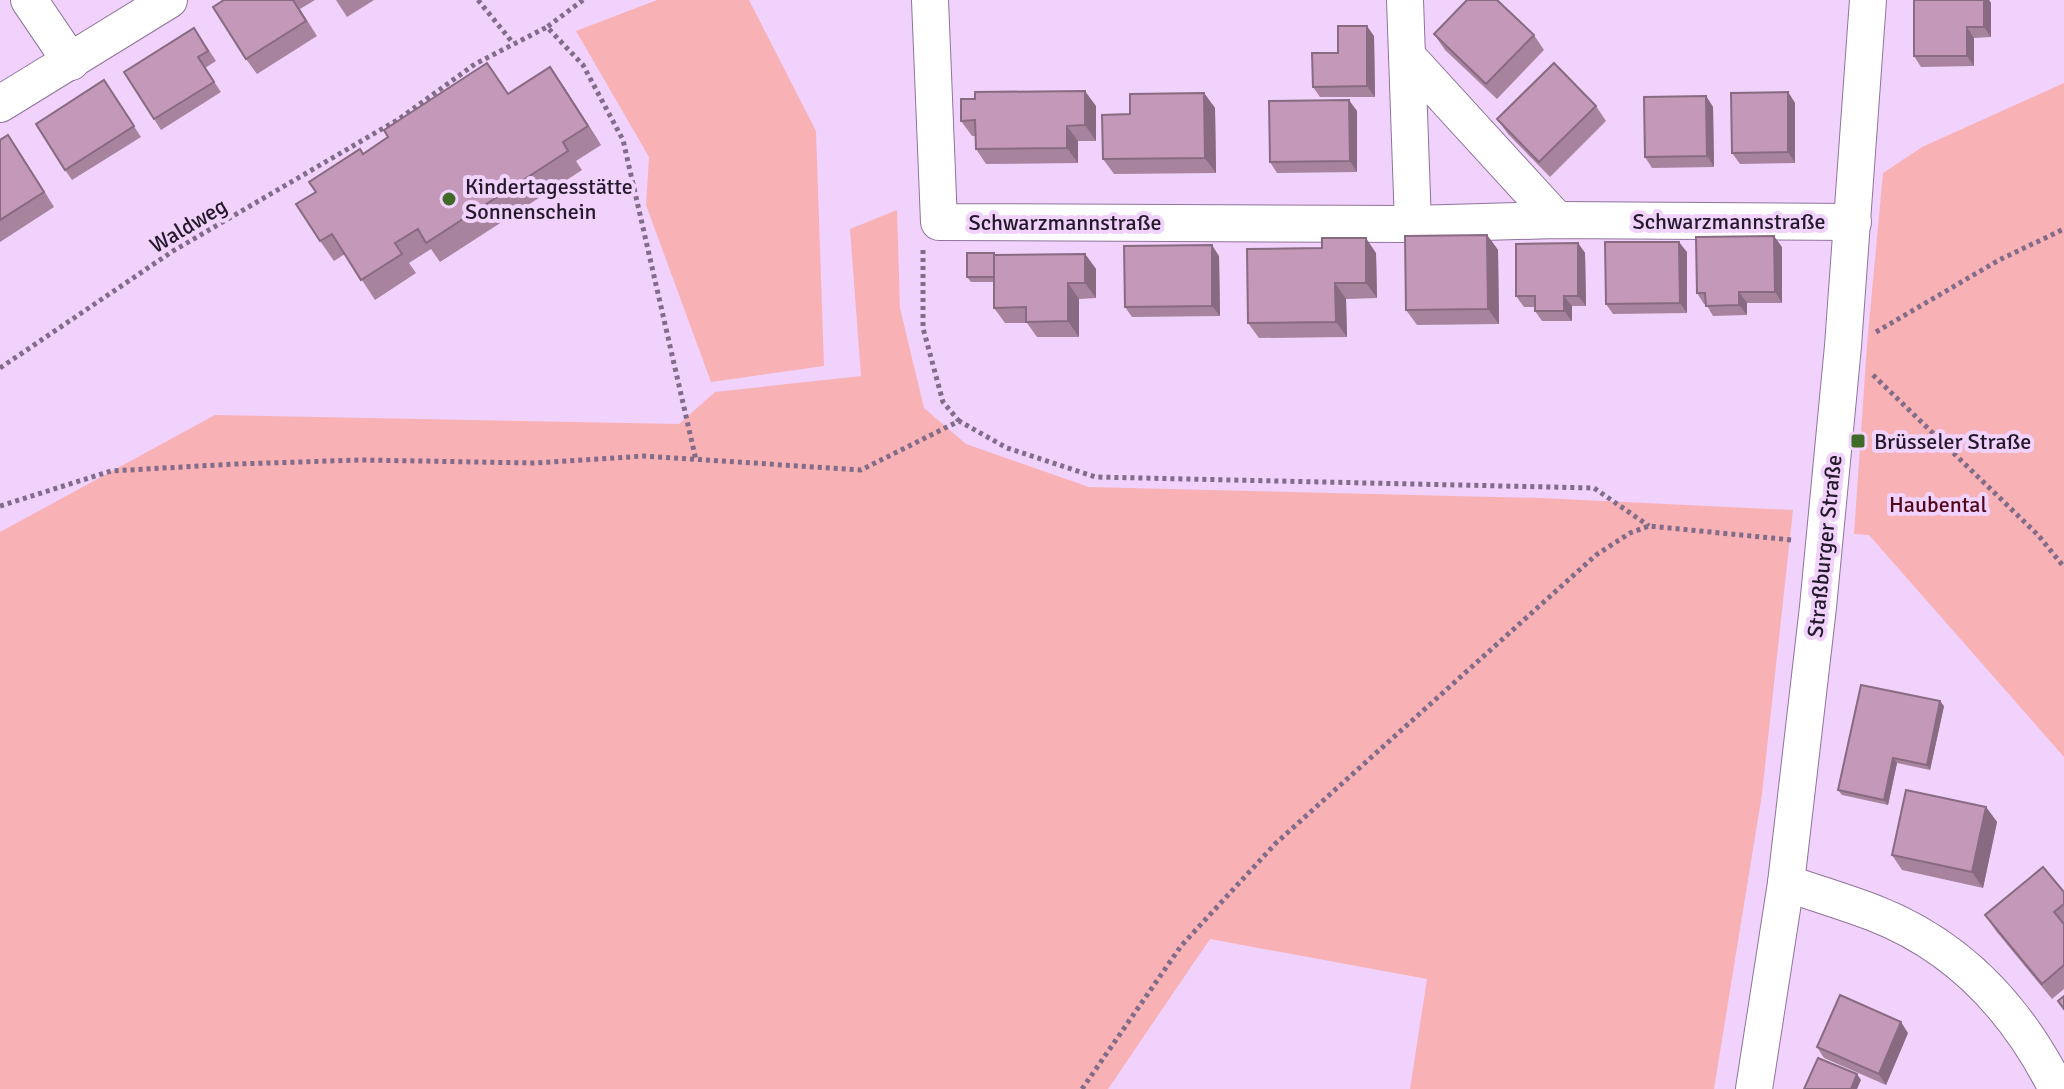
<svg xmlns="http://www.w3.org/2000/svg" width="2064" height="1089" font-family="Signika,sans-serif">
  <rect width="100%" height="100%" fill="#f0d2fc"/>
  <!-- green -->
  <g fill="#f8b2b6">
    <polygon points="657,0 749,0 816,131 824,366 711,382 646,205 649,157 576,31"/>
    <polygon points="2064,83 2064,757 1869,535 1854,534 1867,345 1883,173 1922,147"/>
    <polygon points="897,210 900,308 924,408 966,444 1089,487 1541,498 1793,510 1762,794 1714,1089 1410,1089 1427,979 1210,939 1108,1089 0,1089 0,532 215,415 679,424 715,392 861,376 850,229"/>
  </g>
  <g fill="none" stroke-linecap="round" stroke-linejoin="round">
    <defs>
      <g id="minor">
        <polyline points="29,0 71,62"/>
        <polyline points="930,0 939,222 1413,224"/>
        <polyline points="1405,0 1413,224 1557,220 1853,222"/>
        <polyline points="1407,56 1557,220"/>
        <polyline points="0,104 169,0"/>
        <path d="M1786,883C1815,893 1845,902 1874,913C1959,946 2017,1009 2057,1089"/>
        <polyline points="1754,1089 1786,883 1818,607 1843,346 1868,0"/>
      </g>
    </defs>
    <!-- minor casing -->
    <use href="#minor" stroke="#8f749b" stroke-width="38"/>
    <!-- path -->
    <g stroke="#816d89" stroke-width="5" stroke-dasharray="4 4" stroke-linecap="butt">
      <polyline points="478,0 513,43"/>
      <polyline points="583,0 547,27 583,65 623,140 696,460"/>
      <polyline points="923,250 923,328 943,402 959,421"/>
      <polyline points="1876,332 1999,260 2064,229"/>
      <polyline points="0,368 173,251 399,119 475,64 547,27"/>
      <polyline points="1873,375 2038,535 2064,567"/>
      <polyline points="0,506 111,471 235,464 362,460 534,463 644,456 861,470 959,421 1007,448 1096,477 1594,488 1649,526"/>
      <polyline points="1082,1089 1181,946 1276,843 1596,555 1630,533 1649,526 1792,540"/>
    </g>
    <!-- minor -->
    <use href="#minor" stroke="#fff" stroke-width="36"/>
  </g>
  <!-- wall -->
  <g fill="#a8839e">
    <polygon points="224,0 315,0 300,9 317,36 257,74 246,59"/>
    <polygon points="336,0 374,0 347,17"/>
    <polygon points="1914,0 1989,0 1991,3 1991,37 1974,38 1974,66 1921,67 1914,56"/>
    <polygon points="1434,34 1534,35 1544,50 1497,99 1445,50"/>
    <polygon points="1374,36 1375,97 1320,97 1313,87 1338,53"/>
    <polygon points="201,38 216,61 205,68 221,92 161,130 154,119"/>
    <polygon points="501,82 508,94 564,87 601,145 576,161 582,170 440,262 431,249 409,263 416,273 375,300 345,254 334,261 320,241 316,192 363,154"/>
    <polygon points="111,91 141,137 72,180 65,170"/>
    <polygon points="1788,92 1795,103 1795,163 1740,164 1732,153"/>
    <polygon points="1204,93 1215,108 1216,173 1114,174 1103,159 1130,114"/>
    <polygon points="1706,96 1713,107 1714,167 1652,168 1645,157"/>
    <polygon points="1096,106 1096,141 1078,141 1078,163 986,164 976,149 975,136 972,136 961,121"/>
    <polygon points="1596,106 1606,121 1550,177 1508,134 1497,119"/>
    <polygon points="1357,111 1357,172 1277,173 1270,162"/>
    <polygon points="8,135 54,207 0,242 0,140"/>
    <polygon points="1487,235 1498,250 1499,324 1417,325 1406,310"/>
    <polygon points="1578,243 1585,253 1586,306 1572,306 1572,321 1542,321 1535,311 1535,307 1524,307 1516,296"/>
    <polygon points="1782,247 1782,303 1747,303 1747,315 1713,316 1706,304 1704,304 1697,293"/>
    <polygon points="1687,252 1687,313 1613,314 1606,304"/>
    <polygon points="1376,253 1377,298 1346,299 1347,337 1259,338 1248,323"/>
    <polygon points="1085,254 1096,269 1096,298 1079,299 1079,337 1037,337 1027,323 1005,323 994,308 994,282 971,282 967,277 995,255"/>
    <polygon points="1219,256 1220,316 1132,317 1125,307"/>
    <polygon points="1944,706 1930,770 1897,763 1888,805 1842,795 1838,790"/>
    <polygon points="1986,807 1997,822 1983,888 1902,870 1892,855"/>
    <polygon points="2064,892 2064,989 2052,999 1996,931 1985,915"/>
    <polygon points="1908,1033 1886,1085 1824,1058 1817,1047"/>
  </g>
  <!-- shaded-wall -->
  <g fill="#886a81">
    <polygon points="1984,0 1989,0 1991,3 1991,37 1984,27"/>
    <polygon points="1367,26 1374,36 1375,97 1367,86"/>
    <polygon points="1967,27 1974,38 1974,66 1967,56"/>
    <polygon points="550,67 564,87 601,145 588,126"/>
    <polygon points="1085,91 1096,106 1096,141 1085,125"/>
    <polygon points="1788,92 1795,103 1795,163 1788,152"/>
    <polygon points="1204,93 1215,108 1216,173 1205,158"/>
    <polygon points="1706,96 1713,107 1714,167 1707,156"/>
    <polygon points="1349,100 1357,111 1357,172 1350,161"/>
    <polygon points="1067,126 1078,141 1078,163 1067,148"/>
    <polygon points="8,135 18,150 54,207 44,192"/>
    <polygon points="1487,235 1498,250 1499,324 1488,309"/>
    <polygon points="1774,236 1782,247 1782,303 1775,292"/>
    <polygon points="1366,238 1376,253 1377,298 1366,283"/>
    <polygon points="1679,242 1687,252 1687,313 1680,303"/>
    <polygon points="1578,243 1585,253 1586,306 1578,296"/>
    <polygon points="1212,245 1219,256 1220,316 1212,306"/>
    <polygon points="1085,254 1096,269 1096,298 1085,283"/>
    <polygon points="1068,283 1079,299 1079,337 1068,321"/>
    <polygon points="1335,283 1346,299 1347,337 1336,322"/>
    <polygon points="1739,292 1747,303 1747,315 1739,305"/>
    <polygon points="1564,296 1572,306 1572,321 1564,311"/>
    <polygon points="1940,701 1944,706 1930,770 1927,765"/>
    <polygon points="1893,758 1897,763 1888,805 1884,800"/>
    <polygon points="1986,807 1997,822 1983,888 1972,872"/>
    <polygon points="1901,1022 1908,1033 1886,1085 1879,1074"/>
    <polygon points="1857,1074 1861,1080 1857,1089 1851,1089"/>
  </g>
  <!-- building -->
  <g fill="#c398b8" stroke="#886a81" stroke-width="2">
    <polygon points="224,0 293,0 306,21 246,59 213,7"/>
    <polygon points="1467,0 1497,0 1534,35 1486,84 1434,34"/>
    <polygon points="1914,0 1984,0 1984,27 1967,27 1967,56 1914,56"/>
    <polygon points="1338,26 1367,26 1367,86 1313,87 1312,53 1338,53"/>
    <polygon points="194,28 208,51 198,57 214,82 154,119 124,72"/>
    <polygon points="487,63 508,94 550,67 588,126 563,142 568,151 426,243 418,229 395,243 402,254 361,280 332,234 320,241 296,204 316,192 309,182 360,149 363,154 388,137 384,130"/>
    <polygon points="1554,63 1596,106 1539,162 1497,119"/>
    <polygon points="104,80 134,126 65,170 36,124"/>
    <polygon points="1085,91 1085,125 1067,126 1067,148 976,149 975,120 961,121 961,99 975,99 975,92"/>
    <polygon points="1788,92 1788,152 1732,153 1731,93"/>
    <polygon points="1204,93 1205,158 1103,159 1102,115 1130,114 1130,94"/>
    <polygon points="1706,96 1707,156 1645,157 1644,97"/>
    <polygon points="1349,100 1350,161 1270,162 1269,101"/>
    <polygon points="8,135 44,192 0,220 0,140"/>
    <polygon points="1487,235 1488,309 1406,310 1405,236"/>
    <polygon points="1774,236 1775,292 1739,292 1739,305 1706,306 1705,293 1697,293 1696,237"/>
    <polygon points="1322,238 1366,238 1366,283 1335,283 1336,322 1248,323 1247,249 1322,248"/>
    <polygon points="1605,242 1679,242 1680,303 1606,304"/>
    <polygon points="1578,243 1578,296 1564,296 1564,311 1535,311 1535,296 1516,296 1516,244"/>
    <polygon points="1212,245 1212,306 1125,307 1124,246"/>
    <rect x="967" y="253" width="27" height="24"/>
    <polygon points="1085,254 1085,283 1068,283 1068,321 1026,322 1026,307 994,308 994,255"/>
    <polygon points="1861,685 1940,701 1927,765 1893,758 1884,800 1838,790"/>
    <polygon points="1906,790 1986,807 1972,872 1892,855"/>
    <polygon points="2043,867 2064,892 2064,904 2054,912 2064,924 2064,965 2042,984 1985,915"/>
    <polygon points="1840,995 1901,1022 1879,1074 1817,1047"/>
    <polygon points="2064,996 2064,1009 2058,1001"/>
    <polygon points="1818,1058 1857,1074 1851,1089 1804,1089"/>
  </g>
  <!-- markers -->
  <g fill="#3f6a27" stroke="#f0d2fc" stroke-width="3">
    <circle cx="449" cy="199" r="8"/>
    <rect x="1850" y="433" width="16" height="16" rx="4"/>
  </g>
  <g text-anchor="middle" stroke-width="8" stroke-linejoin="round" paint-order="stroke">
    <!-- poi labels -->
    <g font-size="22" fill="#241929" stroke="#f0d2fc" text-anchor="start">
      <text x="465" y="194">Kindertagesstätte<tspan x="465" dy="25">Sonnenschein</tspan></text>
      <text x="1874" y="449">Brüsseler Straße</text>
    </g>
    <!-- street labels -->
    <g font-size="22" fill="#241929" stroke="#f0d2fc">
      <text x="1729" y="229">Schwarzmannstraße</text>
      <text x="1065" y="230">Schwarzmannstraße</text>
      <text transform="translate(188 225) rotate(-31)" y="8">Waldweg</text>
      <text transform="translate(1824 546) rotate(-84)" y="8">Straßburger Straße</text>
    </g>
    <!-- park labels -->
    <g font-size="22" fill="#520818" stroke="#f0d2fc">
      <text x="1938" y="512">Haubental</text>
    </g>
  </g>
</svg>
